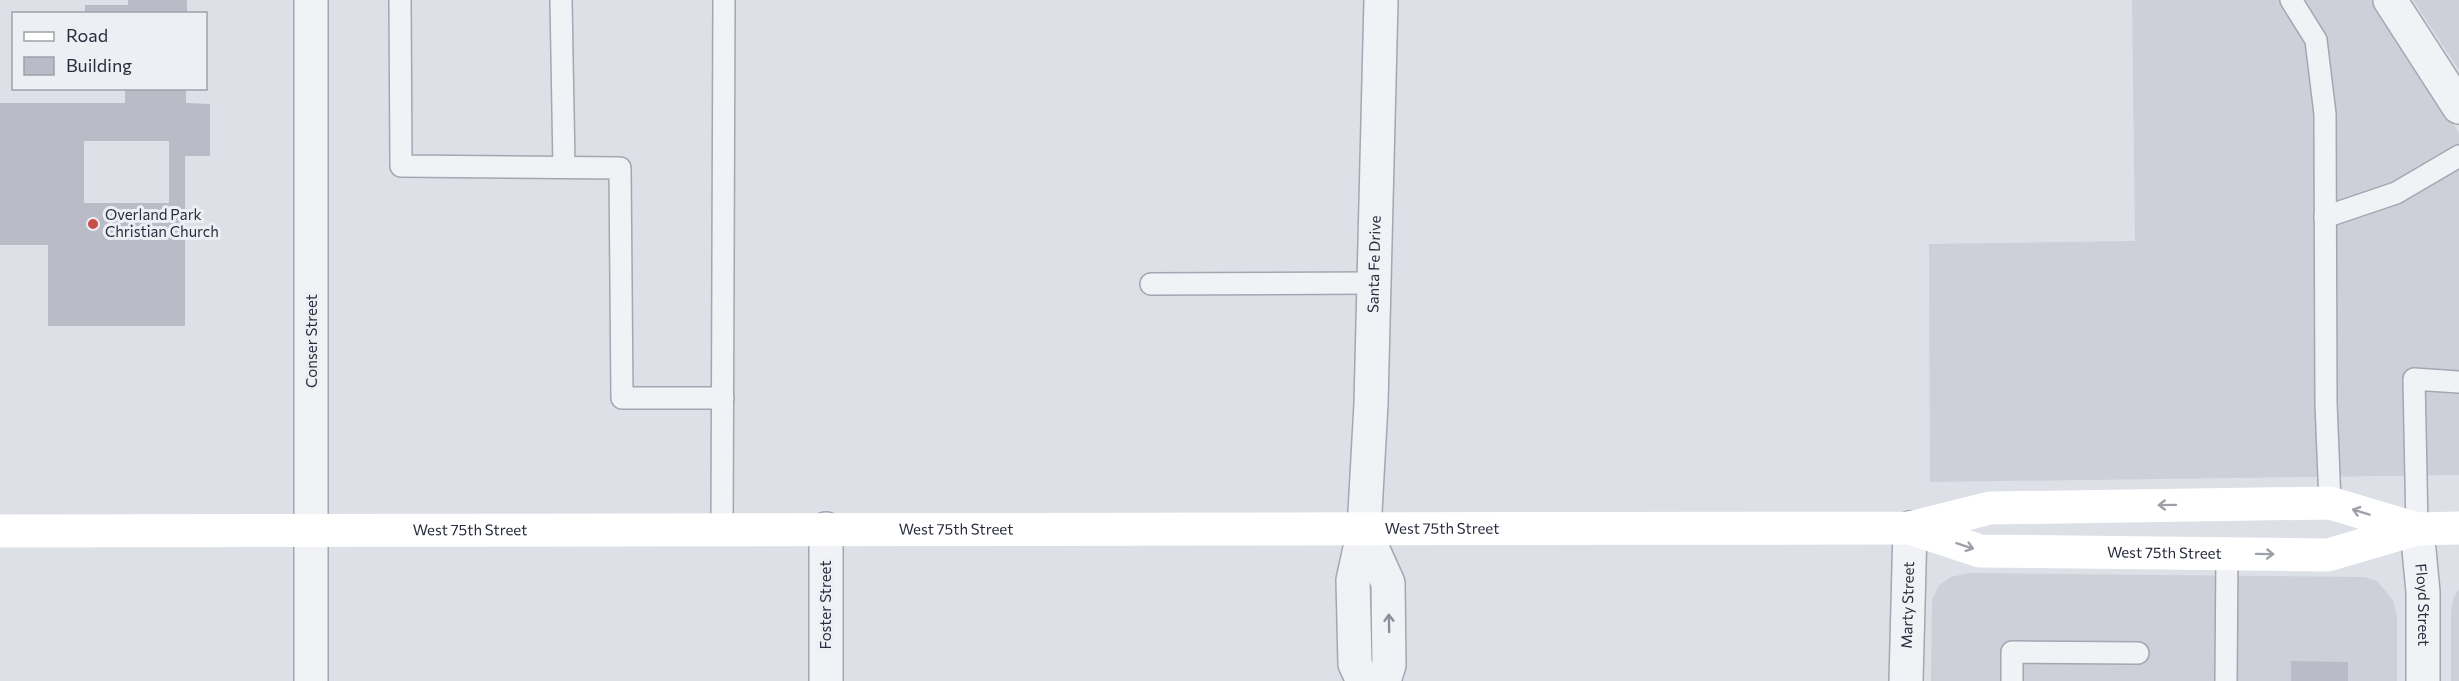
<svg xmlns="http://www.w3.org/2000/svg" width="2459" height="681" font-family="Commissioner,sans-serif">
  <rect width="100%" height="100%" fill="#dee0e7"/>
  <!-- built -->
  <g fill="#cdcfd9">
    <polygon points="2132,0 2374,0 2459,133 2459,475 1930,482 1929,244 2135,241"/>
    <polygon points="2413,0 2459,0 2459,70"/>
    <polygon points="1969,573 2365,577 2377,581 2393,600 2397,616 2397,681 1931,681 1932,600 1939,585 1951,577"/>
    <polygon points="2459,589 2459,681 2451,681 2451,613 2453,599"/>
  </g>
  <!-- building -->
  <g fill="#b9bbc7" fill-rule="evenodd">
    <polygon points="128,0 187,0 187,14 85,14 85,5 128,5"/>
    <path d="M125,88H186V103L210,104V156H185V326H48V245H0V103H125ZM84,141H169V203H84Z"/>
    <polygon points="2291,661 2348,662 2348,681 2291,681"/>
  </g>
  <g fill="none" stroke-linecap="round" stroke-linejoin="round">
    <defs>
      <g id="service">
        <polyline points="400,0 401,166 620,168 622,398 723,398"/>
        <polyline points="561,0 564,167"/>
        <polyline points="2291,0 2316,40 2325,114 2326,403 2330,503"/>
        <polyline points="2325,217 2396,193 2459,156"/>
        <polyline points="1151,284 1374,283"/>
        <polyline points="722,529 724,0"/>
        <polyline points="2417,529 2414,379 2459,382"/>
        <polyline points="2012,681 2012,652 2138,653"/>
        <polyline points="2226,681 2227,553"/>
      </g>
      <g id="minor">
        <polyline points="2390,0 2459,107"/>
        <polyline points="826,529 826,681"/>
        <path id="s1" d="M2417,529L2423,592V681"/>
        <polyline points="1364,530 1388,583 1389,665 1384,681"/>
        <polyline points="311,681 311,0"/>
        <polyline points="1363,681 1355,664 1353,580 1364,530"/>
        <path id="s2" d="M1906,681L1910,528"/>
      </g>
      <g id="tertiary">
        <path id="s3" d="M1364,530L1371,404L1381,0"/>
      </g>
    </defs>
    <!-- service casing -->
    <use href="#service" stroke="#a4a6b1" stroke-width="24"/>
    <!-- minor casing -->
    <use href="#minor" stroke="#a4a6b1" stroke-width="36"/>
    <!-- tertiary casing -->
    <use href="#tertiary" stroke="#a4a6b1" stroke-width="36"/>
    <!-- service -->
    <use href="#service" stroke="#f1f2f6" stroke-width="21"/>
    <!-- minor -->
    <use href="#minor" stroke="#f1f2f6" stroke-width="33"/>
    <!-- tertiary -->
    <use href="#tertiary" stroke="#f1f2f6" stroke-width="33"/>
    <!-- secondary -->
    <g stroke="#fff" stroke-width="33">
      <path id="s4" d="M1910,528L1980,551L2328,555L2417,529L2459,528"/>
      <path id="s5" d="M0,531L1910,528L1990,508L2330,503L2417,529"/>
    </g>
  </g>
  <!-- one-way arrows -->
  <defs><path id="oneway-shaft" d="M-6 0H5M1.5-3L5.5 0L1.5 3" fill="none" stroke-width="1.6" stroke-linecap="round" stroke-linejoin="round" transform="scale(1.5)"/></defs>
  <g stroke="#9ea0a8">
    <use href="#oneway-shaft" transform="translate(2167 505) rotate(179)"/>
    <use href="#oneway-shaft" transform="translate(2361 512) rotate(-163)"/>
    <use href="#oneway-shaft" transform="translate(1965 546) rotate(18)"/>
    <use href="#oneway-shaft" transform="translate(2265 554) rotate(1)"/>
  </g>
  <use stroke="#8c8f9a" href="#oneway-shaft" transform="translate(1389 623) rotate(-91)"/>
  <!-- markers -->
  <circle fill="#c84f48" stroke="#eeeff5" stroke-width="2" cx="93" cy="224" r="6"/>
  <g text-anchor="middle" stroke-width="6" stroke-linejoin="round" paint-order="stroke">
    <!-- poi labels -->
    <g font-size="15" fill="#282c3d" stroke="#eeeff5" text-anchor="start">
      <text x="105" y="220">Overland Park<tspan x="105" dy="17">Christian Church</tspan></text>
    </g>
    <!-- street labels -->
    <g font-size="15" fill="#282c3d" stroke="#eeeff5">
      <text dy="5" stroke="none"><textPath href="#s3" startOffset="266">Santa Fe Drive</textPath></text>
      <text transform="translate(312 341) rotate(-90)" y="5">Conser Street</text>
      <text dy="5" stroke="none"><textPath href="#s5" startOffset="470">West 75th Street</textPath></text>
      <text dy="5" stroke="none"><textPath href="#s5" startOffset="956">West 75th Street</textPath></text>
      <text dy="5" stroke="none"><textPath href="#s5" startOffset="1442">West 75th Street</textPath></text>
      <text dy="5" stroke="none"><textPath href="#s4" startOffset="258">West 75th Street</textPath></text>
      <text dy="5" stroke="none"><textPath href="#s2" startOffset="76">Marty Street</textPath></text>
      <text transform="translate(826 605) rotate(-90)" y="5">Foster Street</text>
      <text dy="5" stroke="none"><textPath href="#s1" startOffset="76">Floyd Street</textPath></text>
    </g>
  </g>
  <!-- legend -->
  <rect x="12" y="12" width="195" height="78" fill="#eeeff5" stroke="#9fa1ab" stroke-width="1.5"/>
  <rect x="24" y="32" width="30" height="9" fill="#ffffff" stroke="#9fa1ab" stroke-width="1.5"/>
  <text x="66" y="42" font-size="18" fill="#282c3d">Road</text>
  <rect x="24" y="57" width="30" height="18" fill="#b9bbc7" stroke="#9fa1ab" stroke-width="1.5"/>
  <text x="66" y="72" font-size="18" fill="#282c3d">Building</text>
</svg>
